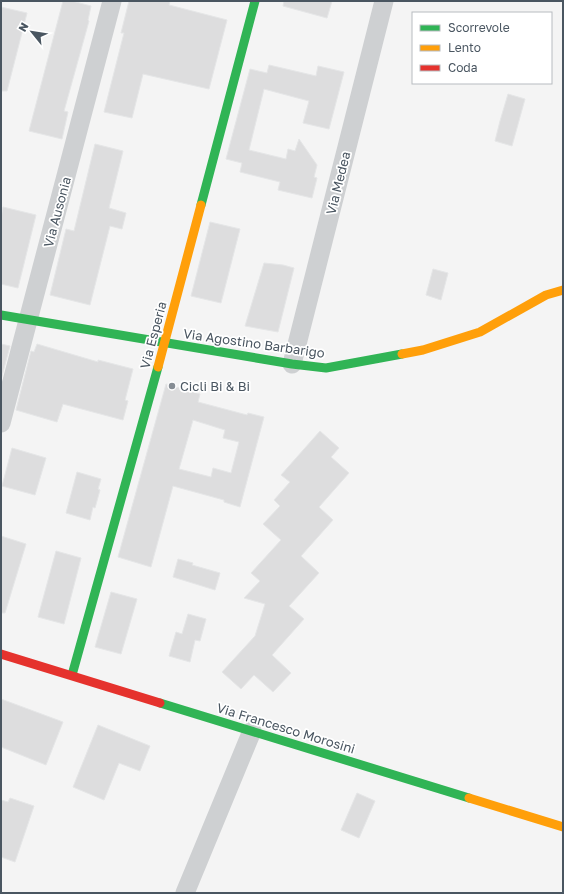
<svg xmlns="http://www.w3.org/2000/svg" width="564" height="894" font-family="'Golos Text',sans-serif">
  <rect width="100%" height="100%" fill="#f4f4f4"/>
  <!-- building -->
  <g fill="#ddddde" stroke="#e5e6e7" fill-rule="evenodd">
    <polygon points="63,1 72,1 91,6 88,20 89,21 64,111 68,112 62,139 29,131"/>
    <polygon points="129,1 170,1 169,5 227,20 209,89 143,74 132,118 104,112 124,33 121,33"/>
    <polygon points="284,1 332,1 327,18 283,6"/>
    <polygon points="1,7 27,13 7,91 1,91"/>
    <polygon points="269,65 316,76 318,66 344,72 329,129 303,123 309,101 264,89 249,150 286,159 288,149 295,151 299,139 317,165 314,177 317,178 312,198 278,190 280,182 240,172 242,163 226,159 250,69 267,73"/>
    <polygon points="508,94 525,99 512,146 495,141 500,121"/>
    <polygon points="95,144 123,151 109,208 126,213 122,229 110,226 90,305 50,295 66,229 74,231"/>
    <polygon points="3,207 36,215 18,288 1,284 1,218"/>
    <polygon points="210,222 240,229 221,303 191,296"/>
    <polygon points="264,263 283,265 294,268 278,332 245,326"/>
    <polygon points="433,269 448,273 441,300 426,295"/>
    <polygon points="1,344 10,346 1,380"/>
    <polygon points="37,344 98,362 98,360 133,369 125,400 128,401 123,420 63,404 57,422 16,410 31,351 34,352"/>
    <path d="M166,384L200,394L198,402L247,415L248,413L264,417L240,507L224,502V500L173,486L151,567L118,557ZM193,420L225,430L223,438L239,442L231,473L213,468L211,477L179,469Z"/>
    <polygon points="320,431 339,448 331,457 349,473 319,507 333,520 301,556 319,573 289,606 304,619 272,655 291,673 273,692 254,675 241,689 222,672 255,636 265,604 244,598 260,581 251,573 281,540 263,524 280,506 274,500 290,482 281,475"/>
    <polygon points="12,448 46,458 35,495 2,486"/>
    <polygon points="77,472 101,479 98,489 100,490 95,508 93,507 90,520 66,513"/>
    <polygon points="1,536 26,544 5,613 1,613"/>
    <polygon points="56,551 81,558 64,624 38,617"/>
    <polygon points="178,559 193,563 192,565 220,573 215,590 173,577"/>
    <polygon points="111,592 137,599 121,654 95,647"/>
    <polygon points="188,614 206,619 200,641 195,640 190,662 169,656 176,632 182,634"/>
    <polygon points="1,699 63,722 46,765 1,747"/>
    <polygon points="98,725 150,746 140,771 119,763 104,800 73,787"/>
    <polygon points="357,793 375,801 359,838 341,830"/>
    <polygon points="10,798 34,806 15,862 1,857 1,800 8,802"/>
  </g>
  <g fill="none" stroke-linecap="round" stroke-linejoin="round">
    <!-- street -->
    <g stroke="#ced0d2" stroke-width="19">
      <polyline points="292,364 384,1"/>
      <polyline points="1,423 112,1"/>
      <polyline points="185,893 252,731"/>
    </g>
    <!-- fast -->
    <g stroke="#30b455" stroke-width="9">
      <polyline points="201,205 255,1"/>
      <polyline points="1,315 292,364 326,368 402,354"/>
      <polyline points="72,675 158,367"/>
      <polyline points="160,703 469,798"/>
    </g>
    <!-- slow -->
    <g stroke="#ff9f0a" stroke-width="9">
      <polyline points="402,354 423,350 480,332 546,295 563,290"/>
      <polyline points="158,367 201,205"/>
      <polyline points="469,798 563,827"/>
    </g>
    <!-- jam -->
    <polyline stroke="#e5322d" stroke-width="9" points="1,654 160,703"/>
  </g>
  <!-- markers -->
  <circle fill="#868d94" stroke="#fff" stroke-width="1.5" cx="172" cy="386" r="4"/>
  <g text-anchor="middle" stroke-width="3.5" stroke-linejoin="round" paint-order="stroke">
    <!-- street labels -->
    <g font-size="13" fill="#4a5661" stroke="#fff">
      <text transform="translate(338 183) rotate(-76)" y="5">Via Medea</text>
      <text transform="translate(57 212) rotate(-75)" y="5">Via Ausonia</text>
      <text transform="translate(153 335) rotate(-75)" y="5">Via Esperia</text>
      <text transform="translate(254 343) rotate(8)" y="5">Via Agostino Barbarigo</text>
      <text transform="translate(286 728) rotate(17)" y="5">Via Francesco Morosini</text>
    </g>
    <!-- poi labels -->
    <g font-size="13" fill="#4a5661" stroke="#fff" text-anchor="start">
      <text x="180" y="391">Cicli Bi &amp; Bi</text>
    </g>
  </g>
  <!-- border -->
  <rect width="564" height="894" fill="none" stroke="#4a5661" stroke-width="4"/>
  <!-- legend -->
  <rect x="412" y="12" width="140" height="72" fill="#ffffff" stroke="#b7bbc0"/>
  <rect x="420" y="25" width="20" height="6" fill="#30b455" stroke="#b7bbc0"/>
  <text x="448" y="32" font-size="12" fill="#4a5661">Scorrevole</text>
  <rect x="420" y="45" width="20" height="6" fill="#ff9f0a" stroke="#b7bbc0"/>
  <text x="448" y="52" font-size="12" fill="#4a5661">Lento</text>
  <rect x="420" y="65" width="20" height="6" fill="#e5322d" stroke="#b7bbc0"/>
  <text x="448" y="72" font-size="12" fill="#4a5661">Coda</text>
  <!-- north arrow -->
  <g transform="translate(32 32) rotate(300)" stroke="#ffffff" stroke-width="3" paint-order="stroke">
  <path d="M0-3L7 15L0 10L-7 15Z" fill="#4a5661"/>
  <text y="-6" font-size="11" font-weight="bold" text-anchor="middle" fill="#4a5661">N</text>
  </g>
</svg>
